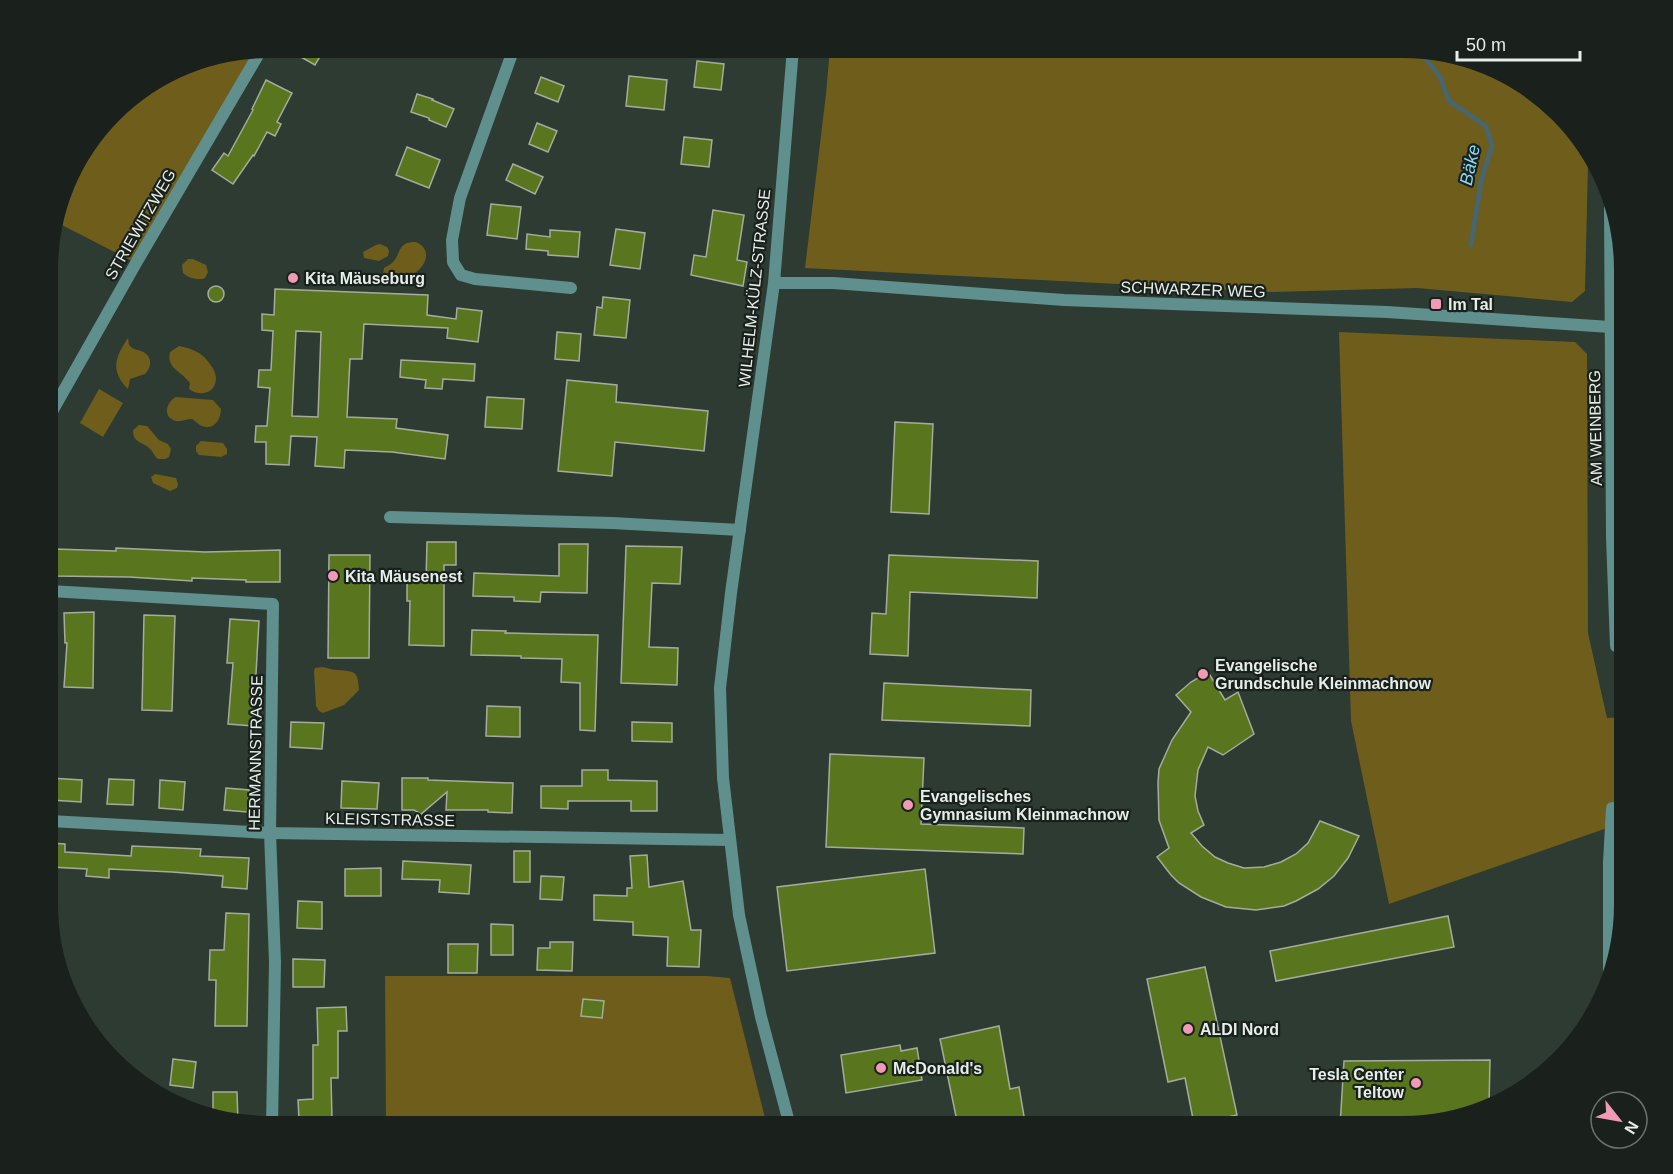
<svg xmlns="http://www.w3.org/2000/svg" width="1673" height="1174" font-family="Helvetica,sans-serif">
  <rect width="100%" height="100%" fill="#2d3b32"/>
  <!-- green -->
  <g fill="#6e5d1b">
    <polygon points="830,48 1417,48 1475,60 1538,94 1584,146 1588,164 1585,291 1572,302 1417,288 1273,292 805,268 826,94"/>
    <polygon points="261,50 136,263 56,222 71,171 123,103 185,65"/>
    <path d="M416,242C436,251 423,272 407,277C402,279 394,278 388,278L383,274L384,268C387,266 390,265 393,262C402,252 397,242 416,242Z"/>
    <polygon points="380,244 387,247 389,251 388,256 379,261 364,258 363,252 376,245"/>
    <path d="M188,259H193L206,265L208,272L205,278C199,281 188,278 183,273L182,265Z"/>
    <polygon points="1339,332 1575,342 1587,354 1588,633 1607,718 1625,717 1625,828 1610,827 1389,904 1351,721"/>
    <path d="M128,338C129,342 128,345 131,347C134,350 137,349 141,351C152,355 153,366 145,374L130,379L128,389C110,371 115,357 128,338Z"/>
    <path d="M179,346C185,347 192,349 197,352C204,355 216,369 216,378C216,394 199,397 189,389L190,383C181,371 166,368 170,352Z"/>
    <polygon points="99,389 123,403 103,437 80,423"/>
    <path d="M176,397L213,400L221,409C221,420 213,432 200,425C197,423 195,421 192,419C187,419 181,422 176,421C162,417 166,402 176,397Z"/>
    <path d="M139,425L147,426L159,440L168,444L171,449L169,457L165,459H158C154,456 153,451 149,448C141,441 133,443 133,430Z"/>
    <polygon points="201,441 223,443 227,449 227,454 221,457 199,455 196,451 196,446"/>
    <polygon points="155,474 176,478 178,484 177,488 170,491 153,483 151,477"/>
    <path d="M323,667C328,668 333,670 338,670C355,672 358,670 359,690L344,705L323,713L319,711L316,706L314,671L315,668Z"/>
    <polygon points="385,976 707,976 730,978 767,1126 386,1126"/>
  </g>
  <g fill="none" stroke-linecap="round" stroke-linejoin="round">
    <!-- stream -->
    <polyline stroke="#48666d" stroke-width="5" points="1418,49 1440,77 1449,101 1486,126 1492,146 1481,181 1471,245"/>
  </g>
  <!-- building -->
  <g fill="#59761e" stroke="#a5ac9c" stroke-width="1.5" fill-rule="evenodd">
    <polygon points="285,48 325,48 315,65"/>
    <polygon points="697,61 724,64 721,90 694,87"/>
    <polygon points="629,76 667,80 664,110 626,106"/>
    <polygon points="541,77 564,86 558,102 535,93"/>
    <polygon points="266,80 292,93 277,122 281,124 275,136 267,132 254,156 253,155 233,184 212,170 224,153 228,156 253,110 252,109"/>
    <polygon points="417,94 433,99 432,100 454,109 446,127 429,120 429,118 411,112"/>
    <polygon points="537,123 557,131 548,152 529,144"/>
    <polygon points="684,137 712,140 709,167 681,164"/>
    <polygon points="407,147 440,160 429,188 396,175"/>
    <polygon points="513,164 543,177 535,194 506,180"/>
    <polygon points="491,204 521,207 517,239 487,235"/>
    <polygon points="713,210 744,215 737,260 747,262 743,286 691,275 694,255 706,257"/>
    <polygon points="616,229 645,233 640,269 610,265"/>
    <polygon points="550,230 580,232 578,257 548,255 548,251 526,249 527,234 550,237"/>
    <circle cx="216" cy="294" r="8"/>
    <path d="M275,289L428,295L427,315L456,319L457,308L482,311L478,342L447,338L448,328L364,324L362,359H350L347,417L397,419L396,428L448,435L445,459L392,452L345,450L344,468L315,466L317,437L291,436L289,465L266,464V442H255L256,426H267L270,388L258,387L259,370H271L273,331L262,330V314L274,315ZM296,331L321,332L318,417L292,416Z"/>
    <polygon points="603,297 630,300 626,338 594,335 597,307 602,308"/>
    <polygon points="557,332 581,334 579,361 555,359"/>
    <polygon points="401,360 475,364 474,381 443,379 442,389 425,388 426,380 400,377"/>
    <polygon points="567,380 617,385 616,402 708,411 704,451 615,442 612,476 558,471"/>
    <polygon points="487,397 524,399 522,429 485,427"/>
    <polygon points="895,422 933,424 929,514 891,512"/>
    <polygon points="427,542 456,542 456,565 444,565 444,646 409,645 410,601 407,601 407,580 426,580"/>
    <polygon points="559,544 588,544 587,593 541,592 540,602 514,601 514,597 473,596 474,573 559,576"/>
    <polygon points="626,546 682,547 680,584 652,583 649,647 678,648 677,685 621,683"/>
    <polygon points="116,548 205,552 280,550 280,582 246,582 246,580 192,578 192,581 129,577 54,576 55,549 116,551"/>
    <polygon points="329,555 370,555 369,658 328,658"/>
    <polygon points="889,555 1038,561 1037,598 910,592 908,656 870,654 872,613 886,614"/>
    <polygon points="94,612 93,688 64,687 67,643 65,643 64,613"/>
    <polygon points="144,615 175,616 172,711 142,710"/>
    <polygon points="230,619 259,621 253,726 228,724 233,663 227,663"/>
    <polygon points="472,630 506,631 505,633 545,634 598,635 595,731 580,730 580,683 561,682 562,659 521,658 521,656 471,655"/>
    <polygon points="1208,672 1225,700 1238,692 1254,734 1223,755 1208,747 1198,770 1195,796 1198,811 1204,825 1191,833 1202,846 1215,857 1228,863 1244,868 1264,867 1281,862 1296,854 1308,843 1320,821 1359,836 1348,858 1334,876 1318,889 1296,901 1284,906 1256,910 1226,907 1201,897 1179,883 1171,875 1157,857 1169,848 1159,820 1158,783 1159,769 1172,740 1191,712 1176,695 1191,682"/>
    <polygon points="884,683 1031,690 1030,726 882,720"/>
    <polygon points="487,706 520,707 520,737 486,736"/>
    <polygon points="291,722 324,723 322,749 290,747"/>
    <polygon points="632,722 672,723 672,742 632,741"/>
    <polygon points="830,754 924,758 921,824 1024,828 1023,854 826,847"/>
    <polygon points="582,770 608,770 608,780 657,781 657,811 631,811 631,801 568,801 568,809 541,808 541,786 582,786"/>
    <polygon points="50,778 82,780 81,802 50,800"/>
    <polygon points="402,778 428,778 428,780 513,783 512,813 488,812 488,810 446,810 447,792 421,814 414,810 402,810"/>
    <polygon points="109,779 134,780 133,805 107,804"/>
    <polygon points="160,780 185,782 183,810 159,808"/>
    <polygon points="342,781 379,783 377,809 341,808"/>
    <polygon points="226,788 249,790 247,812 224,810"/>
    <polygon points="50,843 65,844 65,852 131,856 132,846 201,849 200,856 249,858 247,889 222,887 223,876 172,872 109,869 109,878 86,876 87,869 50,867"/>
    <rect x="514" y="851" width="16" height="31"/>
    <polygon points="647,855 649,887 683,881 691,930 701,930 699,967 667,966 668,937 633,935 633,922 594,920 594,895 627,896 627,888 632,888 630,856"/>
    <polygon points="403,861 471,865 469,894 439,892 440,880 402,879"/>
    <polygon points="381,868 381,896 345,896 345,869"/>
    <polygon points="925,869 935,953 787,971 777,887"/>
    <polygon points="541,876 564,877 562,900 540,899"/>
    <polygon points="298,901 322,902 322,929 297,928"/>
    <polygon points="226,913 249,914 247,1026 215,1026 216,980 209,980 210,950 224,950"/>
    <polygon points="1448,916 1454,947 1276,981 1270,951"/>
    <polygon points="491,924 513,925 513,955 491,955"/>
    <polygon points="550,942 573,942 572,971 537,970 538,948 550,948"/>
    <polygon points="448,944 478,944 477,973 448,973"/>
    <polygon points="293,959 325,960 324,987 293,987"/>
    <polygon points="1205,967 1237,1115 1194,1124 1185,1078 1168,1082 1147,979"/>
    <polygon points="583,999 604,1001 602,1018 581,1016"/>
    <polygon points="346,1007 347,1031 338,1031 338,1078 331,1078 332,1118 299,1119 298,1100 313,1099 313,1045 318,1045 317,1008"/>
    <polygon points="999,1026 1010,1089 1019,1087 1025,1122 1005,1126 958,1126 940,1039"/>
    <polygon points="900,1045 901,1051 917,1048 922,1080 846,1093 841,1055"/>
    <polygon points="173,1059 196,1062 193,1088 170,1085"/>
    <polygon points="1490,1060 1489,1106 1403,1126 1340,1126 1344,1061"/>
    <polygon points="213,1092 237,1092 238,1122 213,1117"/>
  </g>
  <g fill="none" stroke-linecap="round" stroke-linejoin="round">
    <!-- minor -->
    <g stroke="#5f908d" stroke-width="12">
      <polyline points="514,48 460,198 452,240 453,262 461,275 475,279 571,288"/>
      <polyline points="1610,209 1612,537 1616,646"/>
      <polyline points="774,283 833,283 1064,300 1387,312 1610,327"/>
      <polyline points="50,415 136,263 261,50"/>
      <polyline points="390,517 612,523 740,530"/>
      <polyline points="50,591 273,604 270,833 275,962 272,1126"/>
      <polyline points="50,821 270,833 730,840"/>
      <polyline points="1609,983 1609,862 1612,808"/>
    </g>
    <!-- tertiary -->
    <polyline stroke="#5f908d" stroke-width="12" points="790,1126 761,1017 739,915 723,778 720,688 731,593 774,283 793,48"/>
  </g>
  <!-- markers -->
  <g fill="#f09ab6" stroke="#1a201c" stroke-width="2">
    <circle cx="293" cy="278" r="6"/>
    <rect x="1430" y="298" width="12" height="12" rx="3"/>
    <circle cx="333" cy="576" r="6"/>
    <circle cx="1203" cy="674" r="6"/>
    <circle cx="908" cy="805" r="6"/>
    <circle cx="1188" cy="1029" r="6"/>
    <circle cx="881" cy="1068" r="6"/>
    <circle cx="1416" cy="1083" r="6"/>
  </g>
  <g text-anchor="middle" stroke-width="4.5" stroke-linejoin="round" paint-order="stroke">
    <!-- street labels -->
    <g font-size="16" fill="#e5eee8" stroke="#1a201c">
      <text transform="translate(140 224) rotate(-60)" y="6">STRIEWITZWEG</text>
      <text transform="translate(754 288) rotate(-84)" y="6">WILHELM-KÜLZ-STRASSE</text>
      <text transform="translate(1193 289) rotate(2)" y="6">SCHWARZER WEG</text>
      <text transform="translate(1595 428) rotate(-91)" y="6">AM WEINBERG</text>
      <text transform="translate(255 753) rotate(-89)" y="6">HERMANNSTRASSE</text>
      <text transform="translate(390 819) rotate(1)" y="6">KLEISTSTRASSE</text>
    </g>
    <!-- poi labels -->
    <g font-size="16" font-weight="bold" fill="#e5eee8" stroke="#1a201c" text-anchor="start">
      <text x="305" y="284">Kita Mäuseburg</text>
      <text x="1448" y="310">Im Tal</text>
      <text x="345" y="582">Kita Mäusenest</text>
      <text x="1215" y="671">Evangelische<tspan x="1215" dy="18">Grundschule Kleinmachnow</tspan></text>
      <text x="920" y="802">Evangelisches<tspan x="920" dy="18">Gymnasium Kleinmachnow</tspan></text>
      <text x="1200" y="1035">ALDI Nord</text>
      <text x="893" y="1074">McDonald's</text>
      <text x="1404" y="1080" text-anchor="end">Tesla Center<tspan x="1404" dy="18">Teltow</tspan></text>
    </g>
    <!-- water labels -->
    <g font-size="18" font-style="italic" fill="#88dbf7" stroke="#1a201c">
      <text transform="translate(1470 165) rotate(-78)" y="6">Bäke</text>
    </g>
  </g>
  <!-- crop -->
  <path d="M0 0H1673V1174H0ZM269 58H1403A211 211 0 0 1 1614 269V905A211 211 0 0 1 1403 1116H269A211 211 0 0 1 58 905V269A211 211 0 0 1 269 58Z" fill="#1a201c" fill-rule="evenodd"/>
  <!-- north arrow -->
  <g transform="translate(1619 1120) rotate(121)"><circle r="28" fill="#1a201c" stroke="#6b726e" stroke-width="1.5"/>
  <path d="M0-4.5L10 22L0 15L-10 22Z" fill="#f09ab6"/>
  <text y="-9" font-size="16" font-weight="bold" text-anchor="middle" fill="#e5eee8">N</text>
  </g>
  <!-- scale -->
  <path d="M1457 51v9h123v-9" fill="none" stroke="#e5eee8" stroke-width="3"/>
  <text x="1466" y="51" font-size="18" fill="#e5eee8" stroke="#1a201c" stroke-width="4.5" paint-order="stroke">50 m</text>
</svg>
